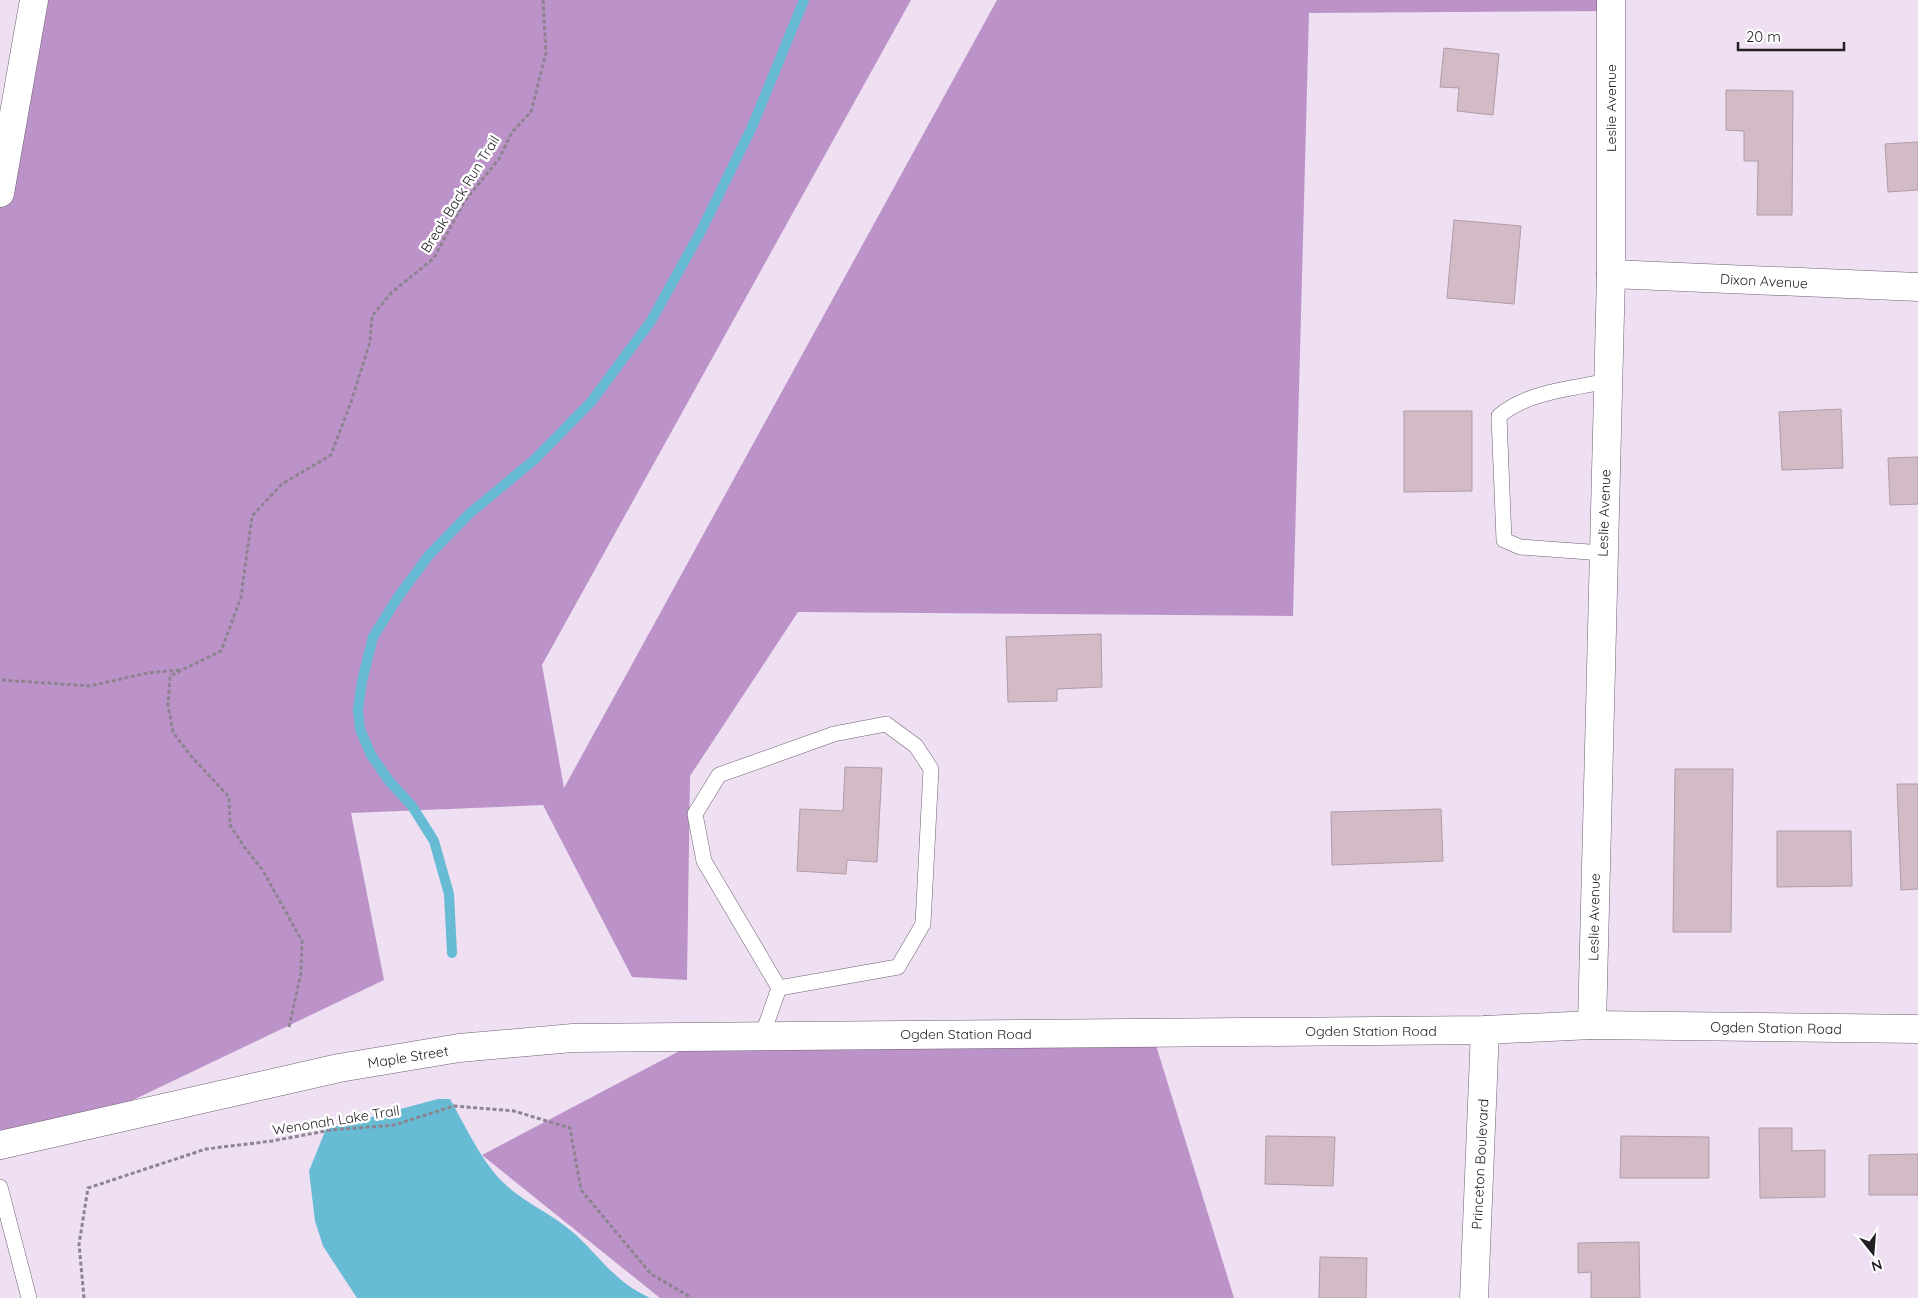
<svg xmlns="http://www.w3.org/2000/svg" width="1918" height="1298" font-family="Quicksand,sans-serif">
  <rect width="100%" height="100%" fill="#eedff2"/>
  <!-- forest -->
  <g fill="#bc93c8">
    <polygon points="38,0 911,0 542,665 564,788 997,0 1618,0 1617,11 1309,13 1293,616 798,612 690,776 687,980 632,977 543,805 351,813 384,980 22,1153 0,1160 0,181"/>
    <polygon points="1155,1042 1234,1298 660,1298 482,1155 687,1047"/>
  </g>
  <!-- water -->
  <path fill="#67bbd4" d="M438,1099H450C466,1127 483,1165 507,1186C527,1204 554,1215 575,1234C603,1260 614,1281 650,1298H357L323,1246L315,1221L309,1171L326,1129Z"/>
  <g fill="none" stroke-linecap="round" stroke-linejoin="round">
    <!-- stream -->
    <polyline stroke="#67bbd4" stroke-width="10" points="452,953 449,894 434,841 412,806 390,782 371,755 360,729 358,710 362,681 373,637 398,597 429,555 470,513 534,460 591,402 651,321 701,231 752,127 804,0"/>
  </g>
  <!-- building -->
  <g fill="#d2bbc7" stroke="#b19ba6">
    <polygon points="1444,48 1499,54 1493,115 1457,111 1459,88 1440,87"/>
    <polygon points="1726,90 1793,91 1792,215 1757,215 1758,161 1744,161 1744,131 1726,130"/>
    <polygon points="1918,142 1918,190 1888,192 1885,144"/>
    <polygon points="1454,220 1521,226 1514,304 1447,298"/>
    <polygon points="1841,409 1843,468 1782,470 1779,412"/>
    <polygon points="1404,411 1472,411 1472,491 1404,492"/>
    <polygon points="1918,457 1918,504 1890,505 1888,458"/>
    <polygon points="1101,634 1102,687 1057,689 1057,701 1008,702 1006,637"/>
    <polygon points="845,767 882,768 877,862 847,860 846,874 797,871 800,809 843,811"/>
    <polygon points="1675,769 1733,769 1731,932 1673,932"/>
    <polygon points="1897,784 1918,784 1918,889 1901,890"/>
    <polygon points="1441,809 1443,861 1332,865 1331,812"/>
    <polygon points="1777,831 1851,831 1852,886 1777,887"/>
    <polygon points="1759,1128 1792,1128 1792,1151 1825,1150 1825,1197 1760,1198"/>
    <polygon points="1266,1136 1335,1137 1333,1186 1265,1184"/>
    <polygon points="1621,1136 1709,1137 1709,1178 1620,1178"/>
    <polygon points="1918,1154 1918,1195 1869,1195 1869,1155"/>
    <polygon points="1639,1242 1640,1298 1591,1298 1591,1272 1578,1273 1578,1243"/>
    <polygon points="1320,1257 1367,1258 1366,1298 1319,1298"/>
  </g>
  <g fill="none" stroke-linecap="round" stroke-linejoin="round">
    <defs>
      <g id="service">
        <path d="M1603,553L1520,547L1504,540L1499,416C1526,392 1574,388 1608,381"/>
        <polyline points="762,1036 779,988 898,967 923,924 931,769 916,746 886,724 834,734 719,775 695,814 704,861 779,988"/>
        <polyline points="0,1187 29,1298"/>
      </g>
      <g id="minor">
        <polyline points="0,193 34,0"/>
        <polyline points="1611,274 1918,287"/>
        <polyline points="1592,1025 1611,274 1611,0"/>
        <polyline points="1474,1298 1485,1030"/>
      </g>
      <polyline id="tertiary" points="0,1145 339,1068 459,1048 573,1038 1485,1030 1592,1025 1918,1029"/>
    </defs>
    <!-- service casing -->
    <use href="#service" stroke="#6e6172" stroke-width="16"/>
    <!-- minor casing -->
    <use href="#minor" stroke="#6e6172" stroke-width="29"/>
    <!-- tertiary casing -->
    <use href="#tertiary" stroke="#6e6172" stroke-width="29"/>
    <!-- path -->
    <g stroke="#8e8391" stroke-width="3" stroke-dasharray="4 2.5" stroke-linecap="butt">
      <polyline points="2,680 90,686 148,673 180,670"/>
      <polyline points="289,1027 301,973 302,941 262,869 245,848 230,825 229,797 191,756 173,732 168,705 170,676 221,651 241,597 252,516 282,484 331,455 351,402 370,342 372,316 391,293 434,258 464,202 499,159 512,132 531,112 546,53 543,0"/>
      <polyline points="84,1298 79,1244 88,1188 206,1149 272,1141 331,1130 394,1125 454,1106 514,1111 570,1128 581,1190 651,1274 692,1298"/>
    </g>
    <!-- service -->
    <use href="#service" stroke="#fff" stroke-width="15"/>
    <!-- minor -->
    <use href="#minor" stroke="#fff" stroke-width="28"/>
    <!-- tertiary -->
    <use href="#tertiary" stroke="#fff" stroke-width="28"/>
  </g>
  <g text-anchor="middle" stroke-width="5" stroke-linejoin="round" paint-order="stroke">
    <!-- street labels -->
    <g font-size="14" fill="#231d24" stroke="#fff">
      <text transform="translate(1611 108) rotate(-90)" y="5">Leslie Avenue</text>
      <text transform="translate(460 194) rotate(-58)" y="5">Break Back Run Trail</text>
      <text transform="translate(1764 281) rotate(3)" y="5">Dixon Avenue</text>
      <text transform="translate(1604 513) rotate(-88)" y="5">Leslie Avenue</text>
      <text transform="translate(1594 917) rotate(-89)" y="5">Leslie Avenue</text>
      <text transform="translate(1776 1028) rotate(1)" y="5">Ogden Station Road</text>
      <text x="1371" y="1036">Ogden Station Road</text>
      <text x="966" y="1039">Ogden Station Road</text>
      <text transform="translate(408 1057) rotate(-9)" y="5">Maple Street</text>
      <text transform="translate(336 1120) rotate(-9)" y="5">Wenonah Lake Trail</text>
      <text transform="translate(1480 1164) rotate(-87)" y="5">Princeton Boulevard</text>
    </g>
  </g>
  <!-- north arrow -->
  <g transform="translate(1873 1253) rotate(163)" stroke="#ffffff" stroke-width="4" paint-order="stroke">
  <path d="M0-4L9 19L0 12L-9 19Z" fill="#231d24"/>
  <text y="-8" font-size="14" font-weight="bold" text-anchor="middle" fill="#231d24">N</text>
  </g>
  <!-- scale -->
  <path d="M1738 42v8h106v-8" fill="none" stroke="#231d24" stroke-width="2.5"/>
  <text x="1746" y="42" font-size="15" fill="#231d24" stroke="#ffffff" stroke-width="4" paint-order="stroke">20 m</text>
</svg>
